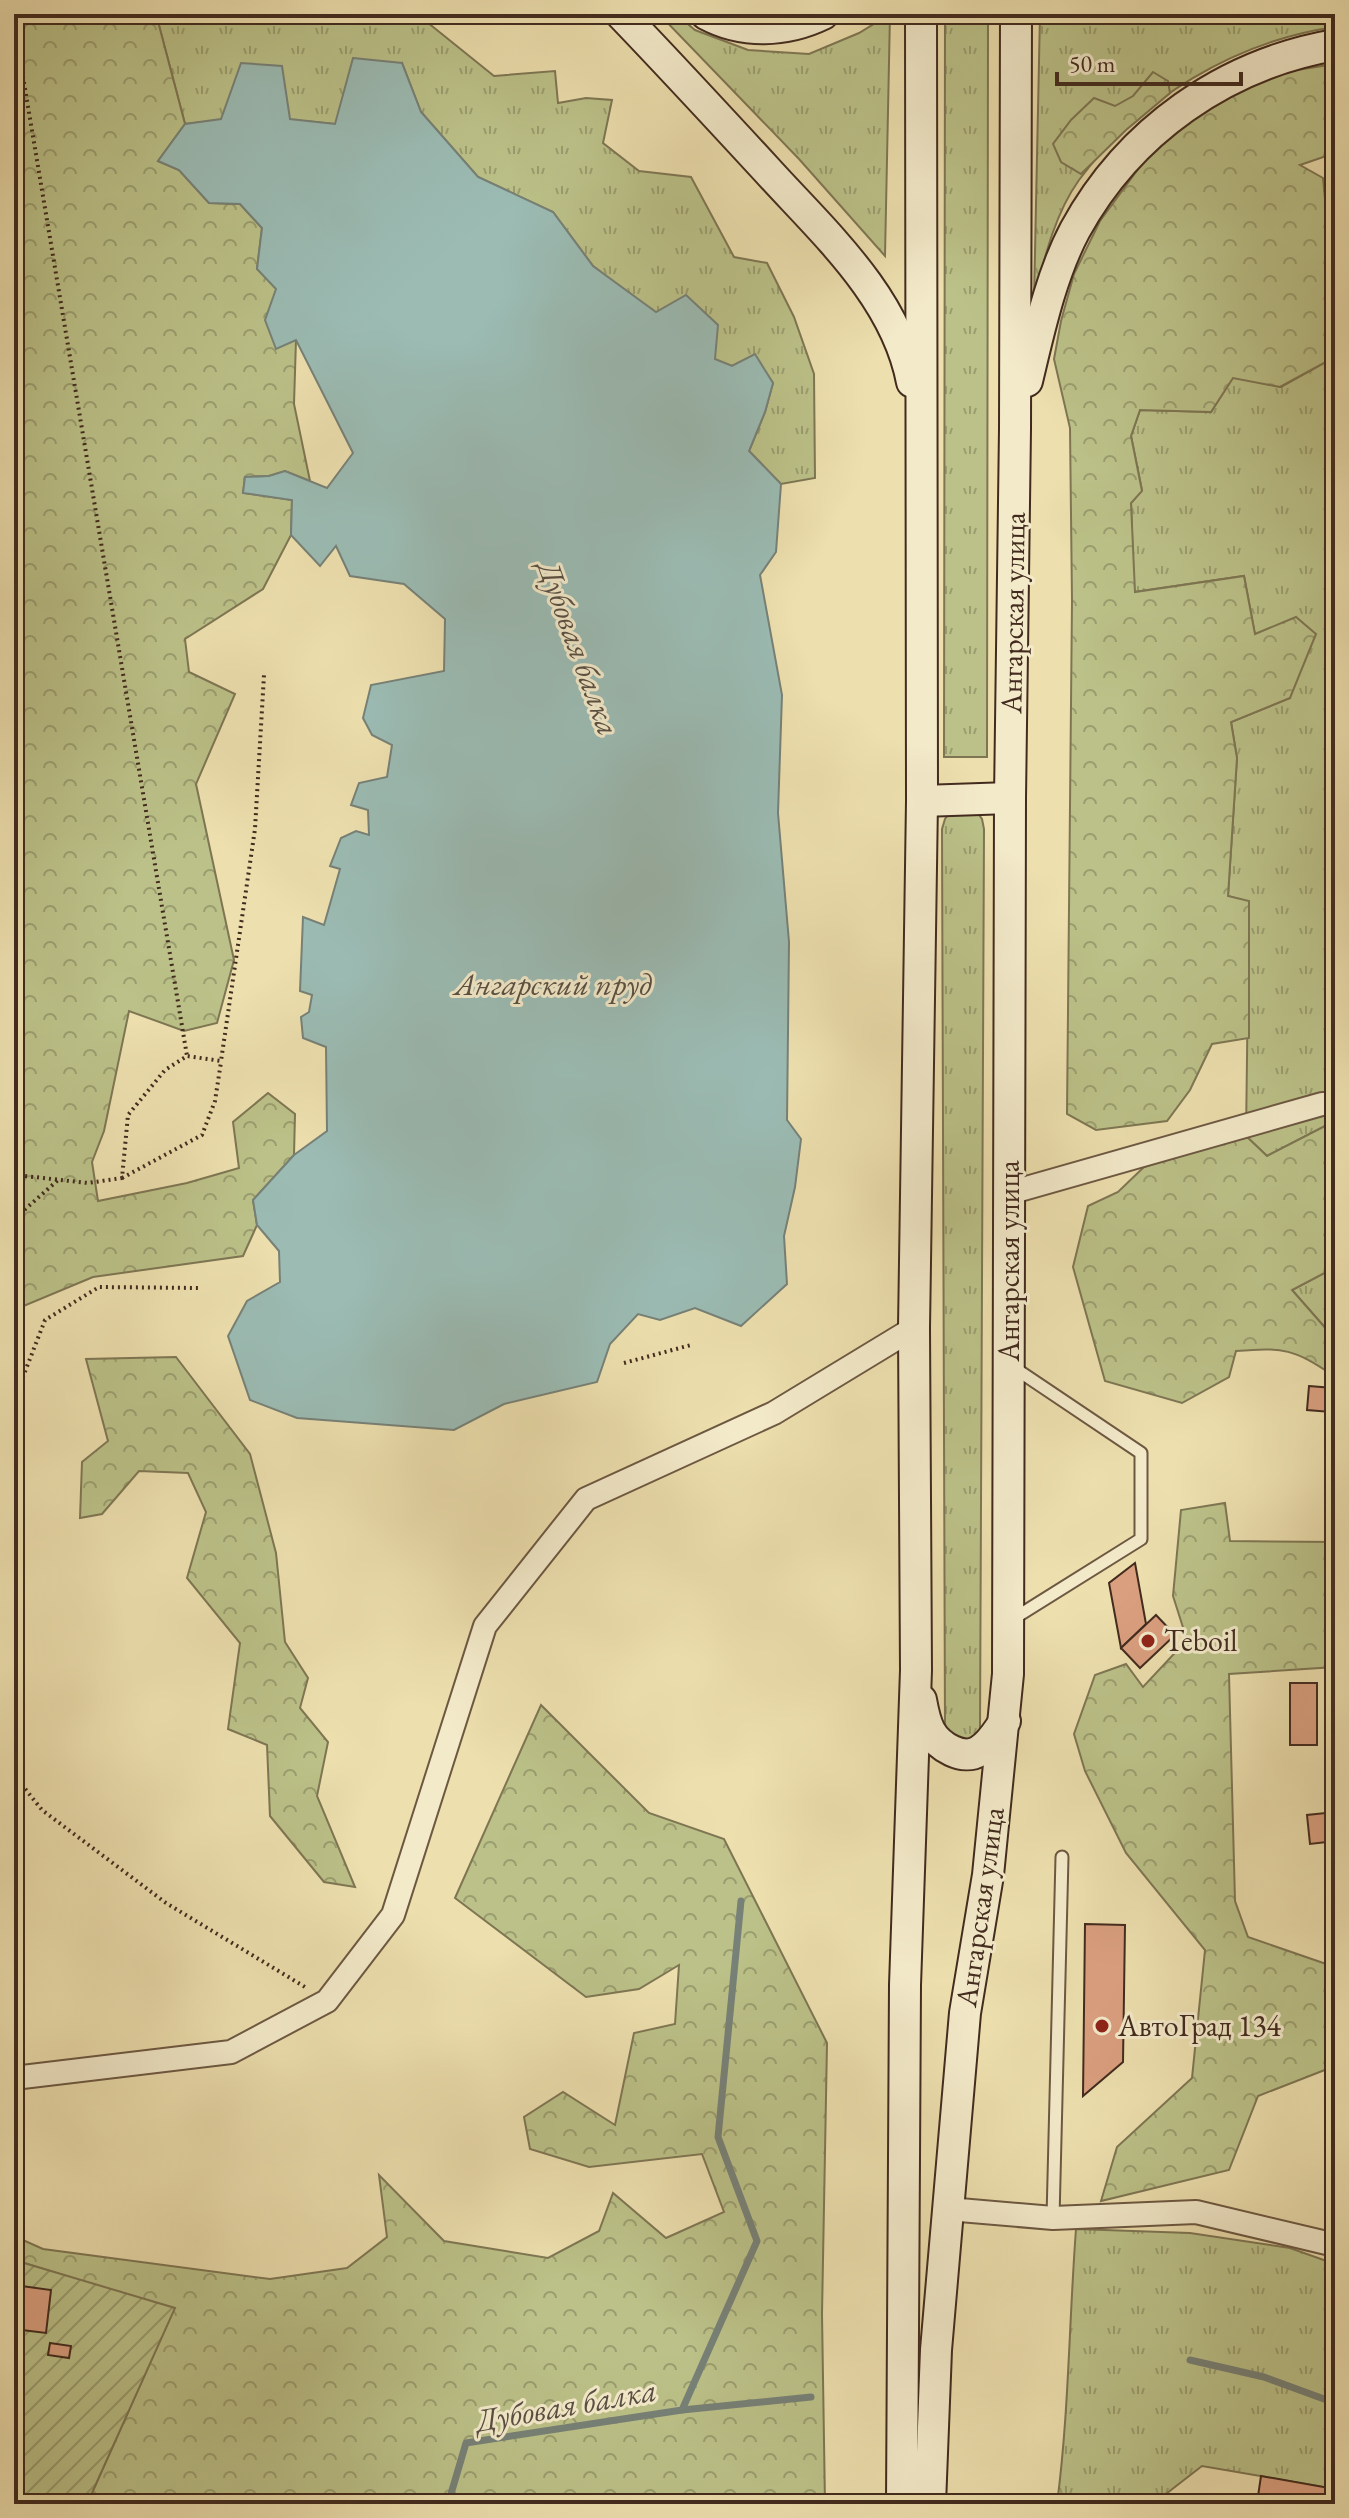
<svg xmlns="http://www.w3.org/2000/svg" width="1349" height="2518" font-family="'EB Garamond',serif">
  <defs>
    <pattern id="grass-tufts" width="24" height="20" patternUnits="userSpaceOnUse" patternTransform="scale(2)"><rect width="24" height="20" fill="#bbc188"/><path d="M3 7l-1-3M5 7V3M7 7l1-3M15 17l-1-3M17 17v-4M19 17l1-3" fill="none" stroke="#9a9d6f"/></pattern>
    <pattern id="forest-crowns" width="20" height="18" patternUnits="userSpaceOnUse" patternTransform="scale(2)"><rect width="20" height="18" fill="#bbc188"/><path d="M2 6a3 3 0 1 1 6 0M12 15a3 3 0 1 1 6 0" fill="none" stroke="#9a9d6f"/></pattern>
    <pattern id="garden-furrows" width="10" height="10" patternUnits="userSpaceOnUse" patternTransform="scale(2)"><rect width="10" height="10" fill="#bbc188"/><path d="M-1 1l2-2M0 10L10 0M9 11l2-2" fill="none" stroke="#9a9d6f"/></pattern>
  </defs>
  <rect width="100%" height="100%" fill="#eddfae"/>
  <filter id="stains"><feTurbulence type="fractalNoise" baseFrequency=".0025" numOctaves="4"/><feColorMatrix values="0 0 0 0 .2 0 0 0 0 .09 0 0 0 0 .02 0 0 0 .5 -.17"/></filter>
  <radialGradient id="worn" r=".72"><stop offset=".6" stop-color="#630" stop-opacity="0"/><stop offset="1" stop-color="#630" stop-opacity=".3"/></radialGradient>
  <!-- grass -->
  <g fill="url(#grass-tufts)" stroke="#7e7653" stroke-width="2">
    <path d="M156,14H417L494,76L555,71L558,103L586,98L612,100L603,143L639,171L691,177L734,257L767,263L794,317L814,374L815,478L781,484L749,451L765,412L773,383L754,355L732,366L714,359L593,266L553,212L478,177L421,112L402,63L335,124C285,118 236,117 185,124Z"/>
    <polygon points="659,14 676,14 695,30 748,50 809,54 859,33 890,14 885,256 799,159"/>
    <polygon points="945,14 988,14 987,757 944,757"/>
    <path d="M1040,14H1099L1115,19L1184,24L1335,22V27C1236,41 1139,99 1079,180C1054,215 1044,260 1034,300Z"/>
    <polygon points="1335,357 1335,1126 1325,1126 1267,1156 1246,1136 1249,902 1228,896 1237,758 1231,722 1290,698 1255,635 1244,576 1134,592 1131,503 1142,490 1131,436 1140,410 1211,412 1233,377 1281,387"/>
    <polygon points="951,811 977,812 982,819 984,829 980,1730 977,1738 962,1746 945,1729 942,829 945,819"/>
    <polygon points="1332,1269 1335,1272 1335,1339 1292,1290"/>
    <path d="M1076,2229L1190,2233L1290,2248L1335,2264V2489L1202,2466L1153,2504H1057C1069,2413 1069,2321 1076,2229Z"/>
  </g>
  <!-- forest -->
  <g fill="url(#forest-crowns)" stroke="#7e7653" stroke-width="2">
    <polygon points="14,14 156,14 185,124 158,161 179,170 209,203 240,204 262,228 257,269 277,289 296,340 294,404 310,481 285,471 269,476 245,477 243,493 292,500 291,535 263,589 185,639 189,672 235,694 196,784 234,960 217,1023 184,1031 129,1011 104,1131 92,1162 98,1201 187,1183 239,1168 233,1122 268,1093 295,1114 294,1155 253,1200 257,1225 243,1256 93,1277 14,1310"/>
    <polygon points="1335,64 1335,153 1300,165 1323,178 1335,303 1335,357 1280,387 1233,378 1211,412 1140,410 1131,436 1142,491 1131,503 1135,592 1244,576 1255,634 1296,617 1316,634 1290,698 1231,722 1237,758 1228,896 1249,901 1249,1038 1212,1044 1190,1090 1167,1121 1096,1130 1067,1114 1072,601 1070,428 1054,359 1061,321 1074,274 1100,221 1144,161 1203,108 1271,74"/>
    <polygon points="1153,72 1168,81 1170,93 1126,130 1081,174 1061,162 1053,144 1071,120 1094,98 1115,106 1133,96"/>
    <path d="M1325,1126H1335V1272L1332,1269L1292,1290L1335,1339V1381L1334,1376C1294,1349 1284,1347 1236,1351L1229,1377L1182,1403L1105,1381L1073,1267L1088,1206L1118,1192L1144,1167L1246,1136L1267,1156Z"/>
    <polygon points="176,1357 250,1454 276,1553 285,1642 308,1678 300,1708 328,1742 317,1796 355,1887 324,1882 270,1816 267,1745 228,1729 240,1643 187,1578 206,1512 188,1473 139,1471 102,1514 80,1518 82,1462 108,1441 86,1359"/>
    <polygon points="1225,1503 1230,1541 1335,1542 1335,1667 1229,1674 1235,1901 1248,1937 1335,1967 1335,2066 1258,2096 1229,2170 1101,2201 1117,2147 1192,2078 1205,1950 1126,1853 1085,1771 1074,1734 1095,1675 1126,1664 1143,1687 1187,1640 1173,1596 1181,1510"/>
    <polygon points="541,1705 649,1813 724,1839 827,2043 822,2314 825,2504 87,2504 174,2309 14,2260 14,2236 43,2249 270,2279 347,2268 387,2237 379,2175 444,2241 548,2258 599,2231 613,2193 666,2238 724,2212 702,2154 589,2167 530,2149 524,2117 563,2092 615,2125 634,2033 675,2024 679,1965 639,1989 586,1997 455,1898"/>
  </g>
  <!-- garden -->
  <polygon fill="url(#garden-furrows)" stroke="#7e7653" stroke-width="2" points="14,2260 175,2308 87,2504 14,2504"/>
  <!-- water -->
  <polygon fill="#9bbbb3" stroke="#778177" stroke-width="2" points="353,58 402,63 421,112 478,177 553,212 593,266 656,312 686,295 718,325 715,359 732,366 755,354 773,383 765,412 749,451 781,484 776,552 760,575 782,695 778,813 789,942 787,1120 801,1139 795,1187 784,1236 787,1284 741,1326 695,1308 660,1320 638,1314 610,1344 597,1382 504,1404 454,1430 297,1418 250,1400 228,1336 247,1301 280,1282 279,1251 257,1225 253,1200 294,1155 327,1131 326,1047 303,1038 301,1017 309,1012 312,995 300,991 303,917 324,925 340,869 330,866 341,838 356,831 369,835 368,810 351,805 359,783 387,777 392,745 372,735 363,718 371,685 444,671 445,619 404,584 350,576 336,546 320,566 291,535 292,500 243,493 245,477 269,476 285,471 327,488 353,453 296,340 276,349 265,320 276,289 257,269 262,228 240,204 209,203 179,170 158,161 185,124 221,119 241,63 282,66 290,119 335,124"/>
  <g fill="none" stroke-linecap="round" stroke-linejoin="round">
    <!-- stream -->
    <g stroke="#778177" stroke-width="7">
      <polyline points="1190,2360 1264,2377 1335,2403"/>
      <polyline points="682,2410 811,2397"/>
      <polyline points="448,2504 466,2443 682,2410 757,2241 718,2137 741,1901"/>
    </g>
  </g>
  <!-- building -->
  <g fill="#da9f7f" stroke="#422b1e" stroke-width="2">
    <polygon points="1309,1386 1333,1388 1331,1412 1307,1410"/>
    <polygon points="1135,1563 1146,1624 1121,1648 1109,1583"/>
    <polygon points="1156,1615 1175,1635 1140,1668 1121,1648"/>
    <rect x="1290" y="1683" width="27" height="62"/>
    <polygon points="1335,1812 1335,1841 1310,1844 1307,1815"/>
    <polygon points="1085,1924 1125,1925 1123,2062 1083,2096"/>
    <polygon points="14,2285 51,2290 46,2333 14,2329"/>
    <polygon points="50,2343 71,2346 69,2358 48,2355"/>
    <polygon points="1261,2476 1335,2489 1335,2504 1257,2503"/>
  </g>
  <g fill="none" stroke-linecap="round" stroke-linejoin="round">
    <defs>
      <g id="lane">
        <polyline points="1013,1619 1141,1539 1141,1453 1013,1367"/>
        <polyline points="1053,2218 1062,1857"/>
      </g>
      <g id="street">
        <polyline points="1009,1193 1322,1104 1335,1104"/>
        <polyline points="14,2078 231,2052 327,2001 393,1915 485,1626 586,1499 774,1413 914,1328"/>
        <polyline points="948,2209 1053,2218 1196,2212 1335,2245"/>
      </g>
      <g id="secondary">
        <path d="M621,14C670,65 718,117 766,169C822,231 896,296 912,382"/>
        <path d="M706,14C743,34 786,32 823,14"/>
        <path d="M1027,381C1039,331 1051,275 1075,230C1129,131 1225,64 1335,45"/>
        <polyline points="922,801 1010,798"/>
        <path d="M921,1700C923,1711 925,1722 930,1731C939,1747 963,1761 979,1751C991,1744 997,1732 1005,1721"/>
        <polyline points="902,2504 905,1985 916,1670 914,1328 922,801 921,14"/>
        <polyline points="930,2504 936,2350 965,2013 988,1875 1008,1674 1010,798 1015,429 1016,14"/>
      </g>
    </defs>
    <!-- lane casing -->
    <use href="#lane" stroke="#6d5842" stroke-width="15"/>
    <!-- street casing -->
    <use href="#street" stroke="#6d5842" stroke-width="26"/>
    <!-- secondary casing -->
    <use href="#secondary" stroke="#422b1e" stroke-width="34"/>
    <!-- path -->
    <g stroke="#422b1e" stroke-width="4" stroke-dasharray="2 4" stroke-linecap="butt">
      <polyline points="14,23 187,1056"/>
      <polyline points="14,1177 16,1175 88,1183 122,1178 128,1115 165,1070 187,1056 221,1061 255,829 264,675"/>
      <polyline points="122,1178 202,1135 215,1101 221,1062"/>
      <polyline points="14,1215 21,1213 58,1180"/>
      <polyline points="624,1363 691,1345"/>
      <polyline points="14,1400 45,1320 99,1287 198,1288"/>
      <polyline points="14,1775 42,1810 166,1903 305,1987"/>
    </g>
    <!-- lane -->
    <use href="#lane" stroke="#f3eaca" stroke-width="11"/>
    <!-- street -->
    <use href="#street" stroke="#f3eaca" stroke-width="22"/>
    <!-- secondary -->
    <use href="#secondary" stroke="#f3eaca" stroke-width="30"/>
  </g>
  <!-- markers -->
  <g fill="#8f2418" stroke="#f3eaca" stroke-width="3">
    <circle cx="1148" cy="1641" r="8"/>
    <circle cx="1102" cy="2026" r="8"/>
  </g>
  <g text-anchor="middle" stroke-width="6" stroke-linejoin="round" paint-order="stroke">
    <!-- street labels -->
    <g font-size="30" fill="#422b1e" stroke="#f3eaca">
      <text transform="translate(1013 613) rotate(-89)" y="10">Ангарская улица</text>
      <text transform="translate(1009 1261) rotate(-90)" y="10">Ангарская улица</text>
      <text transform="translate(980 1907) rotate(-82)" y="10">Ангарская улица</text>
    </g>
    <!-- poi labels -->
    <g font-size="30" fill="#422b1e" stroke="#f3eaca" text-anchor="start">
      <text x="1164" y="1651">Teboil</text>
      <text x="1118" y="2036">АвтоГрад 134</text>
    </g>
    <!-- water labels -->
    <g font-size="32" font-style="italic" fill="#584f43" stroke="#f3eaca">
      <text transform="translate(579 648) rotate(70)" y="11">Дубовая балка</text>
      <text x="553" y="995">Ангарский пруд</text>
      <text transform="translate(566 2405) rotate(-10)" y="11">Дубовая балка</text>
    </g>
  </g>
  <!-- margin -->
  <rect width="1349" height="2518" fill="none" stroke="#eddfae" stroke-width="48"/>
  <rect x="16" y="16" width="1317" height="2486" fill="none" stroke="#422b1e" stroke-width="4"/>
  <rect x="24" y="24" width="1301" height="2470" fill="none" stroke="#422b1e" stroke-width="2"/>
  <!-- scale -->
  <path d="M1057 72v12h184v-12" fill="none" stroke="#422b1e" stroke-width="4"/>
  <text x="1069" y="72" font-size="24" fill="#422b1e" stroke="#f3eaca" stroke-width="6" paint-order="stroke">50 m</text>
  <rect width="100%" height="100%" filter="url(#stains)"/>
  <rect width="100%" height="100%" fill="url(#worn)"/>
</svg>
